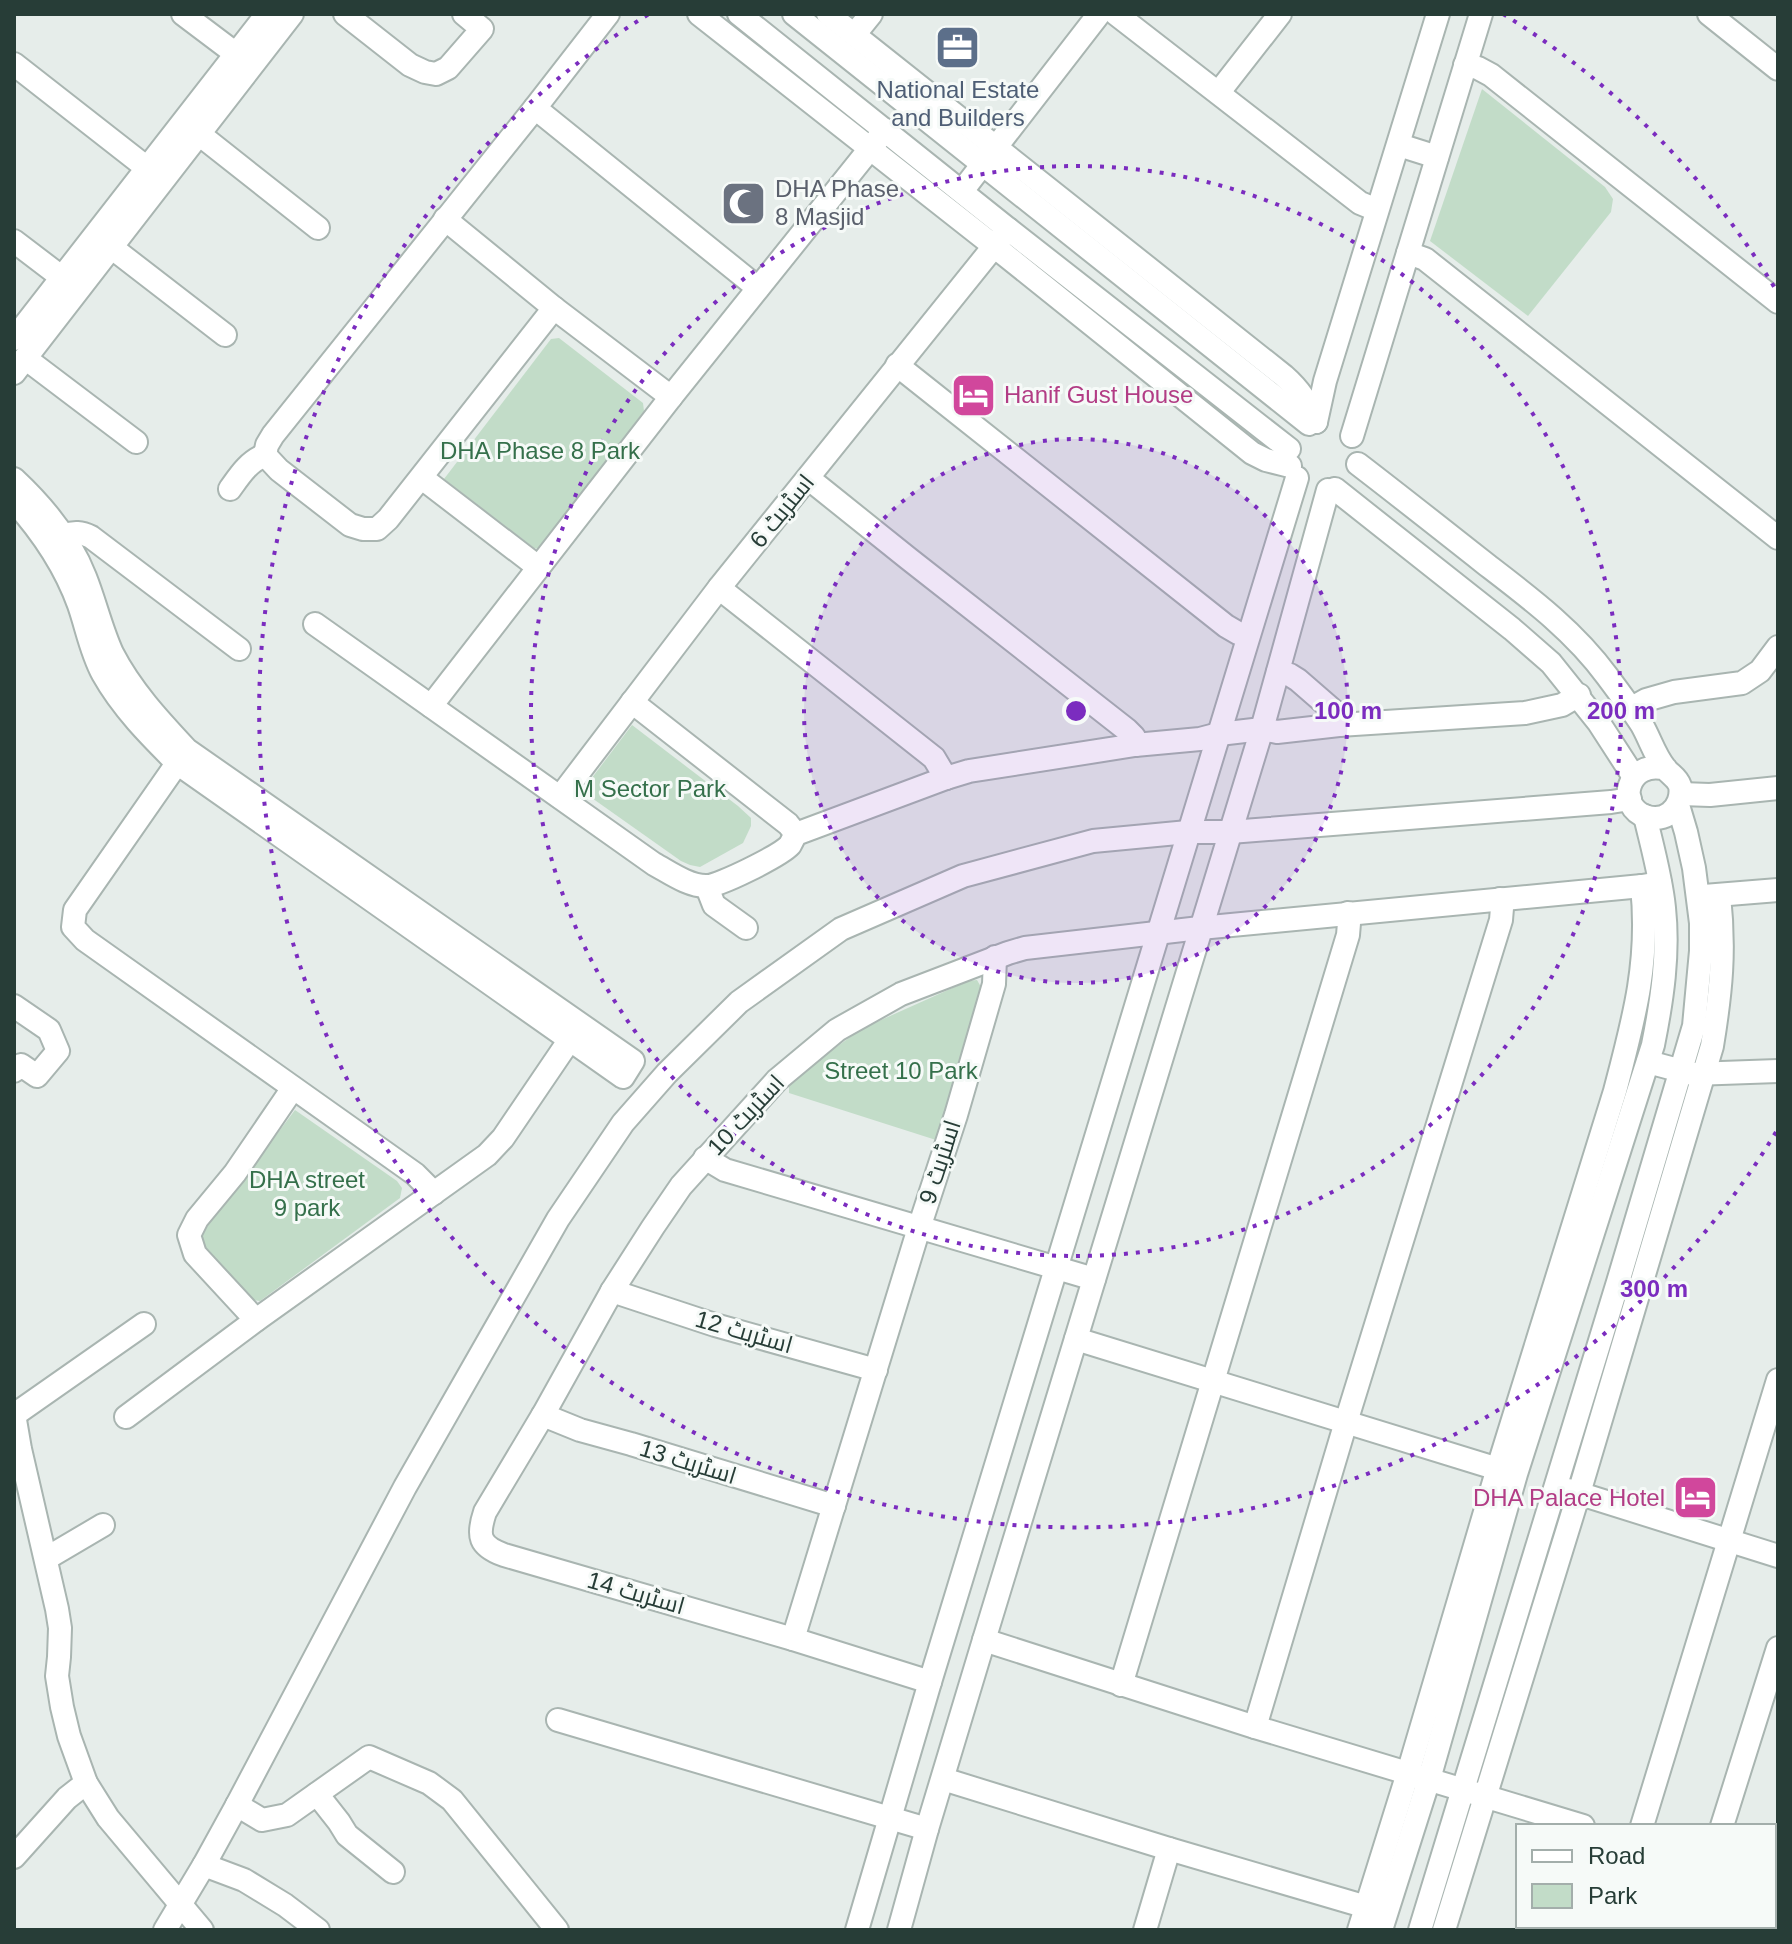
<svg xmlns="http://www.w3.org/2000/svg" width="1792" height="1944" font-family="Arial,Cairo,sans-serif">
  <rect width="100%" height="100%" fill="#e6edea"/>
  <!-- green -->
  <g fill="#c2dcc8">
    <polygon points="1482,89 1605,187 1613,199 1611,212 1528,316 1430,241"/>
    <polygon points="559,338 643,403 644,411 539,549 534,548 444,479 551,339"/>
    <polygon points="632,725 738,806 751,818 751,826 743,843 700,867 690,865 681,861 582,791"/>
    <polygon points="977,980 981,987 978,1001 936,1140 789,1093 789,1082 861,1029 968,981"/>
    <polygon points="295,1110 397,1181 402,1188 400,1198 260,1301 251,1300 200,1249 200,1236"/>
  </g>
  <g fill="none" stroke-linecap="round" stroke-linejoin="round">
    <defs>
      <g id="minor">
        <polyline points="183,14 248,63"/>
        <polyline points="345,14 410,65 425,72 436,74 448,68 482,29 464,14"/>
        <polyline points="699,14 994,246 1252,453 1266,460 1290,466"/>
        <polyline points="739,14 1008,229 1289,449"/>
        <polyline points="794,14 1309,424"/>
        <path d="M828,14L1284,376C1300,390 1308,403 1316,422"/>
        <polyline points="1116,14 1360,203 1377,210"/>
        <polyline points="1709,14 1778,69"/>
        <polyline points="854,35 871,14"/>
        <polyline points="14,64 147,168"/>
        <polyline points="1465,65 1478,68 1491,75 1778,302"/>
        <polyline points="1219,92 1280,14"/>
        <polyline points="535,108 758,288"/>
        <polyline points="199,134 318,228"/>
        <polyline points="1399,145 1437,157"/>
        <polyline points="962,191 1099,14"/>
        <polyline points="445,219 554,308 671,397"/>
        <polyline points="14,241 73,286"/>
        <polyline points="111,247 225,335"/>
        <polyline points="1408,253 1425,259 1778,538"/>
        <polyline points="14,339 267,14"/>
        <polyline points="25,358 136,442"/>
        <polyline points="897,365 1226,626 1238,633 1247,635"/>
        <polyline points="14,373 292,14"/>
        <polyline points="1316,422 1325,381 1438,14"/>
        <polyline points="1352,436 1481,14"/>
        <polyline points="265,455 267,445 273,435 535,108 608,14"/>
        <polyline points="265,455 279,470 350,525 363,529 377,529 388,519 554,308"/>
        <path d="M1358,464C1401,497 1444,531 1487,565C1530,598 1574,631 1607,676C1619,692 1631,708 1642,725C1650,739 1655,756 1665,768C1670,775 1677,777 1680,786C1682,796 1678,807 1670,813C1664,818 1655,819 1647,817C1615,807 1627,759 1666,769"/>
        <polyline points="422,478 538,567"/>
        <polyline points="808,478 909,559 1127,730 1134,737 1135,745"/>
        <path d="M14,479C44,507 70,538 85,577C95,602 101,629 112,653C131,690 159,720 187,750L633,1061L623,1077L177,763C150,736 122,708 103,674C91,652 87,628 79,605C65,566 41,531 14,501"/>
        <path d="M230,489C240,475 248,462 265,455"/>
        <polyline points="1335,489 1512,629 1551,663 1599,723 1634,777"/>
        <path d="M64,535C74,532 81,532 91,537L239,649"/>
        <polyline points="719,588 934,758 946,778"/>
        <path d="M315,624L654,864C669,872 688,886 706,886C718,887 781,855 790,845C790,845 795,835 796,834L946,778L969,771L1135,745L1200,739L1219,734L1262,729L1277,732L1339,725L1525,713L1562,705L1579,695"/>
        <polyline points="1278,672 1290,675 1298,680 1336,713 1339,725"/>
        <polyline points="632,702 788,824 796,834"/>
        <polyline points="431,706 671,397 885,130"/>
        <polyline points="1630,709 1646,700 1674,692 1742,683 1760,671 1778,647"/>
        <polyline points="185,752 75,910 73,927 85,940 415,1174 434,1193"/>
        <polyline points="1681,794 1710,795 1778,788"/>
        <polyline points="560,797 719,588 1008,229"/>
        <polyline points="707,887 714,905 746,928"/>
        <polyline points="1704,896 1778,890"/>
        <polyline points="14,1006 49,1030 58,1051 37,1076 21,1065 14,1071"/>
        <polyline points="1648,1062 1693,1074 1778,1071"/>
        <polyline points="705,1158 725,1170 1094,1279"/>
        <polyline points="612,1291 715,1325 876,1370"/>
        <polyline points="256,1320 195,1254 189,1235 197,1219 235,1173 293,1088"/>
        <polyline points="1076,1339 1511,1473"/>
        <polyline points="14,1414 20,1449 57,1609 60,1628 59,1657 57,1676 62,1707 69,1736 86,1783 108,1818 202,1930"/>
        <polyline points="14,1415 144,1324"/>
        <polyline points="543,1415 580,1430 631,1444 834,1506"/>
        <polyline points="126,1417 256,1320 487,1155 503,1138 577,1029"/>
        <polyline points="1568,1490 1778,1556"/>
        <polyline points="47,1558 103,1525"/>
        <polyline points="793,1639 919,1228 956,1115 994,984 995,957"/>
        <polyline points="984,1640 1255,1727 1583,1826"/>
        <path d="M930,1682L793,1639L504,1555C479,1546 477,1536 485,1512L543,1415L612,1291L653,1227L681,1186L777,1080L837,1030L901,994L1008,953L1025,948L1200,928L1642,886L1660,883"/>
        <polyline points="1121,1685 1348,935 1349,923 1348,913"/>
        <polyline points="558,1720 927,1829"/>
        <polyline points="1255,1727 1346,1422 1501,920 1502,908 1500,899"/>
        <polyline points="943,1779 1169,1849 1377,1910"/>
        <polyline points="317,1794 339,1822 347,1835 393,1872"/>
        <polyline points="237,1805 262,1820 287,1815 369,1757 429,1783 452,1800 557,1930"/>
        <polyline points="1642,1826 1778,1380"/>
        <polyline points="1722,1826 1778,1648"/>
        <polyline points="14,1857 67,1798 86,1783"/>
        <polyline points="204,1865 244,1880 285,1905 318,1930"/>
        <polyline points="165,1930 204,1865 237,1805 405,1487 558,1219 623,1123 667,1073 739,1002 841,929 963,876 1093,841 1188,832 1230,832 1611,802 1630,799"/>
        <polyline points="857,1930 930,1682 1297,478"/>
        <polyline points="899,1930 927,1829 984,1640 1262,729 1328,490"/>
        <polyline points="1145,1930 1169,1849"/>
        <path d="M1359,1930L1408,1773L1498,1468L1615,1091C1634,1019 1650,961 1642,886"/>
        <path d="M1381,1930L1429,1779L1516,1474L1653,1045C1662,1000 1669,954 1664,908C1661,877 1652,846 1645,816"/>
        <polyline points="1420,1930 1618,1282 1694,1026 1701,951 1701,923 1694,868 1686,832 1678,805"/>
        <path d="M1444,1930L1579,1493L1712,1046C1721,991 1725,951 1719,895"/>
        <polyline points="1610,1930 1611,1926"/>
        <polyline points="1692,1930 1693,1926"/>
      </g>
    </defs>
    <!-- minor casing -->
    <use href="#minor" stroke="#a9b5b1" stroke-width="26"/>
    <!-- minor -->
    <use href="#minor" stroke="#fff" stroke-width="22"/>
  </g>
  <!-- distance rings -->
  <circle cx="1076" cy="711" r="272" fill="#7b2cbf" fill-opacity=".12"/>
  <g fill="none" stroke="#7b2cbf" stroke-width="4" stroke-dasharray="4 8">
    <circle cx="1076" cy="711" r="272"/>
    <circle cx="1076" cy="711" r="545"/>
    <path d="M1776 1132A817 817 0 1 1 649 14M1503 14A817 817 0 0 1 1776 290"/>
  </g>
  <!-- icons -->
  <defs>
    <symbol id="office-square" viewBox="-11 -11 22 22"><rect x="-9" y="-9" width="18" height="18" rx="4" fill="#5c6f8a" stroke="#f6faf8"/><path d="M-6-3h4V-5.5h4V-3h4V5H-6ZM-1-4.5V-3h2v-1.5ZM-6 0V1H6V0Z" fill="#fff"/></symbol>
    <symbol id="mosque-square" viewBox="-11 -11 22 22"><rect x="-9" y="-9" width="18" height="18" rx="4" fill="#6b7280" stroke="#f6faf8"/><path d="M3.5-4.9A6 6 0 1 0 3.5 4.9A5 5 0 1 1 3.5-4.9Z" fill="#fff"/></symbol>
    <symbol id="hotel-square" viewBox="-11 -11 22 22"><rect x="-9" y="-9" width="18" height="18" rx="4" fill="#d1479c" stroke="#f6faf8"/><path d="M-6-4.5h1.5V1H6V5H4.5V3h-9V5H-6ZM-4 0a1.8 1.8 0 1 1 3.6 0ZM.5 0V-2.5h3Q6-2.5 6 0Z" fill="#fff"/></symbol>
  </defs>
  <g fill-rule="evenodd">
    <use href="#office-square" x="932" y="22" width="51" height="51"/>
    <use href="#mosque-square" x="718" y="178" width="51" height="51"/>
    <use href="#hotel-square" x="948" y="370" width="51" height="51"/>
    <use href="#hotel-square" x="1670" y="1472" width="51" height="51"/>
  </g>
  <g text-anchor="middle" stroke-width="6" stroke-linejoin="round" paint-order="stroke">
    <!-- service labels -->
    <g font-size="24" fill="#4e5e75" stroke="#f6faf8">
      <text x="958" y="98">National Estate<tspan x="958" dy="28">and Builders</tspan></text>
    </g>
    <!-- worship labels -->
    <g font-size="24" fill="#5b616d" stroke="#f6faf8" text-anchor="start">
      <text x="775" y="197">DHA Phase<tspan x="775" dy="28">8 Masjid</tspan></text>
    </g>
    <!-- hotel labels -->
    <g font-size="24" fill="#b23c85" stroke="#f6faf8" text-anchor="start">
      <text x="1004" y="403">Hanif Gust House</text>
      <text x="1665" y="1506" text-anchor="end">DHA Palace Hotel</text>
    </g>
    <!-- park labels -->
    <g font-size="24" fill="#35704b" stroke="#f6faf8">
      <text x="540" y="459">DHA Phase 8 Park</text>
      <text x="650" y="797">M Sector Park</text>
      <text x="901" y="1079">Street 10 Park</text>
      <text x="307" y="1188">DHA street<tspan x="307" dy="28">9 park</tspan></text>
    </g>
    <!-- street labels -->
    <g font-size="24" fill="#273d37" stroke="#f6faf8">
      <text transform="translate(782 511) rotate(-51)" y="8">اسٹریٹ 6</text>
      <text transform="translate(746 1115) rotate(-47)" y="8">اسٹریٹ 10</text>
      <text transform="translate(940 1162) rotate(-72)" y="8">اسٹریٹ 9</text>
      <text transform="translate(744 1332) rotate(16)" y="8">اسٹریٹ 12</text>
      <text transform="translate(688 1462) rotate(17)" y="8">اسٹریٹ 13</text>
      <text transform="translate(636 1593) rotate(16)" y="8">اسٹریٹ 14</text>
    </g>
  </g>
  <circle cx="1076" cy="711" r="12" fill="#7b2cbf" stroke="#f6faf8" stroke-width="4"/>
  <g font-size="24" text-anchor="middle" font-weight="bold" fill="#7b2cbf" stroke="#f6faf8" stroke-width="6" stroke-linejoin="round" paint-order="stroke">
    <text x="1348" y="719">100 m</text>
    <text x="1621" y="719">200 m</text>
    <text x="1654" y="1297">300 m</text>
  </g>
  <!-- border -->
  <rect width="1792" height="1944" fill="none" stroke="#273d37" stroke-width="32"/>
  <!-- legend -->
  <rect x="1516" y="1824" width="260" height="104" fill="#f6faf8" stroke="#a3aeab" stroke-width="2"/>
  <rect x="1532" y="1850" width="40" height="12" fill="#ffffff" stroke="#a3aeab" stroke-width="2"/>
  <text x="1588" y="1864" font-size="24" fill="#273d37">Road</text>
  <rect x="1532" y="1884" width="40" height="24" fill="#c2dcc8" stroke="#a3aeab" stroke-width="2"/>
  <text x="1588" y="1904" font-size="24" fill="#273d37">Park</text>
</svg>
